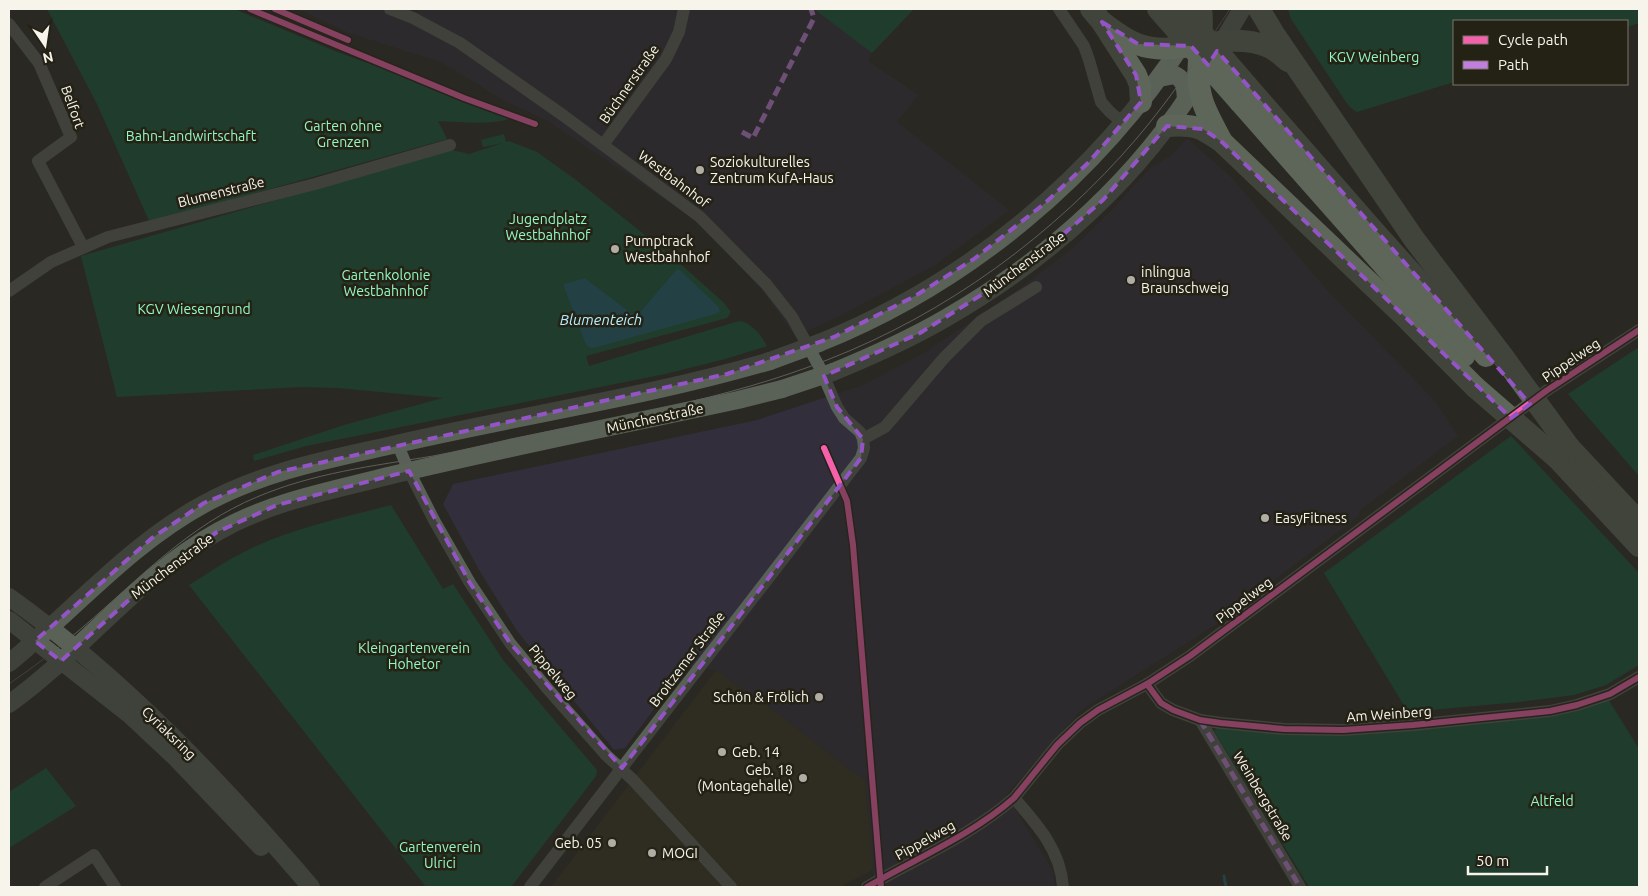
<svg xmlns="http://www.w3.org/2000/svg" width="1648" height="896" font-family="Ubuntu,sans-serif">
  <rect width="100%" height="100%" fill="#2a2822"/>
  <!-- industrial -->
  <g fill="#322e3b">
    <polygon points="298,9 404,9 418,12 419,9 814,9 872,53 868,61 918,95 897,122 1009,210 935,265 836,318 795,336 762,290 697,221 548,121 505,101 441,62 349,33"/>
    <polygon points="1187,138 1232,178 1326,289 1434,400 1458,436 1359,511 1359,516 1215,625 1081,710 1006,795 1053,871 1055,887 874,887 865,779 846,767 784,718 716,670 686,666 625,748 614,750 517,631 479,570 443,504 453,484 757,420 863,385 924,353 1022,287 1072,249 1112,210 1150,168 1172,155"/>
  </g>
  <!-- built -->
  <polygon fill="#36311f" points="716,670 784,718 846,767 865,779 873,870 840,887 551,887"/>
  <!-- green -->
  <g fill="#145639" fill-rule="evenodd">
    <path d="M47,9H234L335,51L515,117C492,126 463,122 438,121L447,139L150,223L97,104Z"/>
    <polygon points="814,9 914,9 872,53"/>
    <polygon points="1288,9 1639,9 1639,23 1627,27 1627,21 1454,21 1454,82 1357,112 1351,108 1346,102 1295,25 1291,19"/>
    <path d="M504,134L506,142L509,141L537,152L576,180L676,260L723,302L731,312L727,318L586,356L589,366L739,321C751,322 761,335 767,346L725,359L665,374L306,446L254,461L253,455L344,425L443,398L338,388L301,387L117,397L81,256L452,150L469,154L503,143L483,147L481,140ZM677,269L680,270L719,307L720,311L594,348L585,343L564,287V285L585,278L631,313L636,314L641,311Z"/>
    <polygon points="1639,347 1639,476 1568,394"/>
    <polygon points="1511,436 1639,573 1639,665 1606,685 1574,695 1519,702 1408,712 1324,573"/>
    <path d="M391,505L443,589L453,584L503,660L597,770L596,776L511,887H426L189,585C207,574 224,562 242,553C288,529 342,518 391,505Z"/>
    <polygon points="1608,699 1639,749 1639,887 1309,887 1214,731 1218,727 1345,735"/>
    <polygon points="46,768 76,806 9,848 9,792"/>
  </g>
  <!-- water -->
  <polygon fill="#1b606e" points="677,269 680,270 719,307 720,311 718,313 594,348 589,347 585,343 564,287 564,284 585,278 631,313 636,314 641,311"/>
  <g fill="none" stroke-linecap="round" stroke-linejoin="round">
    <!-- stream -->
    <polyline stroke="#1b606e" stroke-width="3" points="1224,876 1226,887"/>
    <!-- minor -->
    <g stroke="#596057" stroke-width="12">
      <polyline points="390,9 413,18 460,43 564,116 700,217 766,284 792,317 820,368 837,407 844,418 860,432 863,439 864,448 861,458 530,887"/>
      <polyline points="1059,9 1084,46 1089,60 1101,102 1110,112 1124,124"/>
      <polyline points="9,24 39,63 71,137 38,161 83,247"/>
      <polyline points="603,145 666,59 679,32 684,9"/>
      <polyline points="9,291 51,262 108,237 315,184 450,145"/>
      <polyline points="863,439 885,427 944,358 981,321 1036,287"/>
      <polyline points="397,443 409,471 435,522 470,583 510,643 546,687 606,755 633,780 731,887"/>
      <polyline points="1147,684 1161,703 1173,710 1200,720 1221,723 1284,729 1343,730 1413,725 1550,711 1577,705 1610,694 1639,677"/>
      <polyline points="1200,720 1300,887"/>
      <path d="M1014,798C1037,824 1061,851 1063,887"/>
      <polyline points="45,887 94,855 115,887"/>
      <path d="M867,887C915,859 972,835 1014,798L1057,745L1080,723L1098,710L1147,684L1190,656L1546,391L1639,330"/>
    </g>
    <!-- secondary -->
    <g stroke="#5a6257" stroke-width="18">
      <polyline points="1217,51 1242,9"/>
      <path d="M1159,78L1175,75C1186,81 1185,88 1186,100"/>
      <path d="M819,343C969,283 1097,175 1185,40"/>
      <path d="M833,372C872,356 910,339 946,318C1049,259 1140,177 1202,75"/>
      <path d="M9,597C124,679 220,781 311,887"/>
      <polyline points="9,620 130,715 176,758 261,847"/>
      <path d="M9,663C74,610 130,544 204,504C262,472 325,460 388,446C515,416 644,398 770,361"/>
      <path d="M9,704C83,651 139,575 219,531C272,501 330,491 388,476C504,448 622,425 738,400L782,389"/>
    </g>
    <!-- motorway -->
    <g stroke="#5d6659" stroke-width="22">
      <polyline points="1091,9 1102,22 1136,75 1140,85 1141,102"/>
      <path d="M1201,9C1205,33 1196,58 1199,83C1200,104 1212,122 1221,140"/>
      <polyline points="1259,9 1274,34 1414,239 1504,358"/>
      <path d="M1102,22C1113,30 1124,39 1137,44C1180,60 1223,28 1269,47C1276,50 1282,56 1288,61"/>
      <polyline points="1249,88 1373,230 1486,356"/>
      <polyline points="1240,102 1464,356"/>
      <path d="M1167,126C1195,124 1200,127 1222,142L1402,314L1475,387"/>
      <polyline points="1569,447 1639,522"/>
      <polyline points="1558,459 1639,546"/>
    </g>
    <!-- tram -->
    <path stroke="#5d5f58" stroke-width="1" d="M9,684C35,666 59,648 83,627C138,580 189,525 257,497C313,473 373,466 433,456C459,451 485,445 511,439C617,417 726,400 827,360C946,314 1054,235 1137,138C1171,98 1201,53 1230,9"/>
    <!-- secondary-bridge -->
    <g stroke="#5a6257" stroke-width="18">
      <polyline points="770,361 819,343"/>
      <polyline points="782,389 833,372"/>
    </g>
    <!-- motorway-bridge -->
    <g stroke="#5d6659" stroke-width="22">
      <polyline points="1158,9 1240,102"/>
      <polyline points="1181,9 1249,88"/>
      <polyline points="1504,358 1569,447"/>
      <polyline points="1475,387 1558,459"/>
    </g>
    <!-- quiet -->
    <g stroke="#c07fdc" stroke-width="5" stroke-dasharray="10 5" stroke-linecap="butt">
      <polyline points="742,132 753,138 814,18 811,9"/>
      <polyline points="1200,720 1300,887"/>
    </g>
    <defs>
      <g id="cycleway">
        <polyline points="250,9 464,98 535,124"/>
        <polyline points="275,9 348,40"/>
        <polyline points="824,448 847,501 853,545 881,887"/>
        <polyline points="1147,684 1161,703 1173,710 1200,720 1221,723 1284,729 1343,730 1413,725 1550,711 1577,705 1610,694 1639,677"/>
        <path d="M867,887C915,859 972,835 1014,798L1057,745L1080,723L1098,710L1147,684L1190,656L1546,391L1639,330"/>
      </g>
    </defs>
    <!-- cycleway casing -->
    <use href="#cycleway" stroke="#242115" stroke-width="9"/>
    <!-- cycleway -->
    <use href="#cycleway" stroke="#f560ab" stroke-width="6"/>
  </g>
  <!-- marked area -->
  <path d="M0 0H1648V896H0ZM1102,22L1138,44L1191,46L1208,65L1217,51L1530,404L1511,418L1222,142L1203,129L1167,126L1103,200L1023,269L920,333L824,376L837,407L863,439L861,458L622,768L510,643L470,583L409,471L277,505L217,532L160,572L61,661L35,641L152,538L204,503L278,472L727,374L834,337L915,296L974,259L1044,204L1088,163L1141,102L1136,75Z" fill="#2a2822" fill-opacity=".55" fill-rule="evenodd"/>
  <path fill="none" stroke="#9454c8" stroke-width="4" stroke-dasharray="10 6" stroke-linejoin="round" d="M1102,22L1138,44L1191,46L1208,65L1217,51L1530,404L1511,418L1222,142L1203,129L1167,126L1103,200L1023,269L920,333L824,376L837,407L863,439L861,458L622,768L510,643L470,583L409,471L277,505L217,532L160,572L61,661L35,641L152,538L204,503L278,472L727,374L834,337L915,296L974,259L1044,204L1088,163L1141,102L1136,75Z"/>
  <!-- markers -->
  <g fill="#afada5" stroke="#242115" stroke-width="2">
    <circle cx="700" cy="170" r="5"/>
    <circle cx="615" cy="249" r="5"/>
    <circle cx="1131" cy="280" r="5"/>
    <circle cx="1265" cy="518" r="5"/>
    <circle cx="819" cy="697" r="5"/>
    <circle cx="722" cy="752" r="5"/>
    <circle cx="803" cy="778" r="5"/>
    <circle cx="612" cy="843" r="5"/>
    <circle cx="652" cy="853" r="5"/>
  </g>
  <g text-anchor="middle" stroke-width="5" stroke-linejoin="round" paint-order="stroke">
    <!-- park labels -->
    <g font-size="14" fill="#92f9c4" stroke="#242115">
      <text x="1374" y="62">KGV Weinberg</text>
      <text x="343" y="131">Garten ohne<tspan x="343" dy="16">Grenzen</tspan></text>
      <text x="191" y="141">Bahn-Landwirtschaft</text>
      <text x="548" y="224">Jugendplatz<tspan x="548" dy="16">Westbahnhof</tspan></text>
      <text x="386" y="280">Gartenkolonie<tspan x="386" dy="16">Westbahnhof</tspan></text>
      <text x="194" y="314">KGV Wiesengrund</text>
      <text x="414" y="653">Kleingartenverein<tspan x="414" dy="16">Hohetor</tspan></text>
      <text x="1552" y="806">Altfeld</text>
      <text x="440" y="852">Gartenverein<tspan x="440" dy="16">Ulrici</tspan></text>
    </g>
    <!-- street labels -->
    <g font-size="14" fill="#f7f4ec" stroke="#242115">
      <text transform="translate(629 84) rotate(-55)" y="5">Büchnerstraße</text>
      <text transform="translate(73 107) rotate(70)" y="5">Belfort</text>
      <text transform="translate(674 179) rotate(37)" y="5">Westbahnhof</text>
      <text transform="translate(221 192) rotate(-14)" y="5">Blumenstraße</text>
      <text transform="translate(1024 264) rotate(-37)" y="5">Münchenstraße</text>
      <text transform="translate(1571 360) rotate(-34)" y="5">Pippelweg</text>
      <text transform="translate(655 418) rotate(-12)" y="5">Münchenstraße</text>
      <text transform="translate(172 566) rotate(-37)" y="5">Münchenstraße</text>
      <text transform="translate(1244 600) rotate(-37)" y="5">Pippelweg</text>
      <text transform="translate(687 659) rotate(-53)" y="5">Broitzemer Straße</text>
      <text transform="translate(553 672) rotate(50)" y="5">Pippelweg</text>
      <text transform="translate(1389 714) rotate(-4)" y="5">Am Weinberg</text>
      <text transform="translate(169 733) rotate(44)" y="5">Cyriaksring</text>
      <text transform="translate(1263 796) rotate(59)" y="5">Weinbergstraße</text>
      <text transform="translate(925 840) rotate(-29)" y="5">Pippelweg</text>
    </g>
    <!-- poi labels -->
    <g font-size="14" fill="#f7f4ec" stroke="#242115" text-anchor="start">
      <text x="710" y="167">Soziokulturelles<tspan x="710" dy="16">Zentrum KufA-Haus</tspan></text>
      <text x="625" y="246">Pumptrack<tspan x="625" dy="16">Westbahnhof</tspan></text>
      <text x="1141" y="277">inlingua<tspan x="1141" dy="16">Braunschweig</tspan></text>
      <text x="1275" y="523">EasyFitness</text>
      <text x="809" y="702" text-anchor="end">Schön &amp; Frölich</text>
      <text x="732" y="757">Geb. 14</text>
      <text x="793" y="775" text-anchor="end">Geb. 18<tspan x="793" dy="16">(Montagehalle)</tspan></text>
      <text x="602" y="848" text-anchor="end">Geb. 05</text>
      <text x="662" y="858">MOGI</text>
    </g>
    <!-- water labels -->
    <g font-size="15" font-style="italic" fill="#b5effd" stroke="#242115">
      <text x="601" y="325">Blumenteich</text>
    </g>
  </g>
  <!-- border -->
  <rect width="1648" height="896" fill="none" stroke="#f7f4ec" stroke-width="20"/>
  <!-- legend -->
  <rect x="1453" y="20" width="175" height="65" fill="#242115" stroke="#78756b"/>
  <rect x="1463" y="36" width="25" height="8" fill="#f560ab" stroke="#78756b"/>
  <text x="1498" y="45" font-size="15" fill="#f7f4ec">Cycle path</text>
  <rect x="1463" y="61" width="25" height="8" fill="#c07fdc" stroke="#78756b"/>
  <text x="1498" y="70" font-size="15" fill="#f7f4ec">Path</text>
  <!-- north arrow -->
  <g transform="translate(45 45) rotate(167)" stroke="#242115" stroke-width="4" paint-order="stroke">
  <path d="M0-4L9 19L0 12L-9 19Z" fill="#f7f4ec"/>
  <text y="-8" font-size="14" font-weight="bold" text-anchor="middle" fill="#f7f4ec">N</text>
  </g>
  <!-- scale -->
  <path d="M1468 866v8h79v-8" fill="none" stroke="#f7f4ec" stroke-width="2.5"/>
  <text x="1476" y="866" font-size="15" fill="#f7f4ec" stroke="#242115" stroke-width="4" paint-order="stroke">50 m</text>
</svg>
